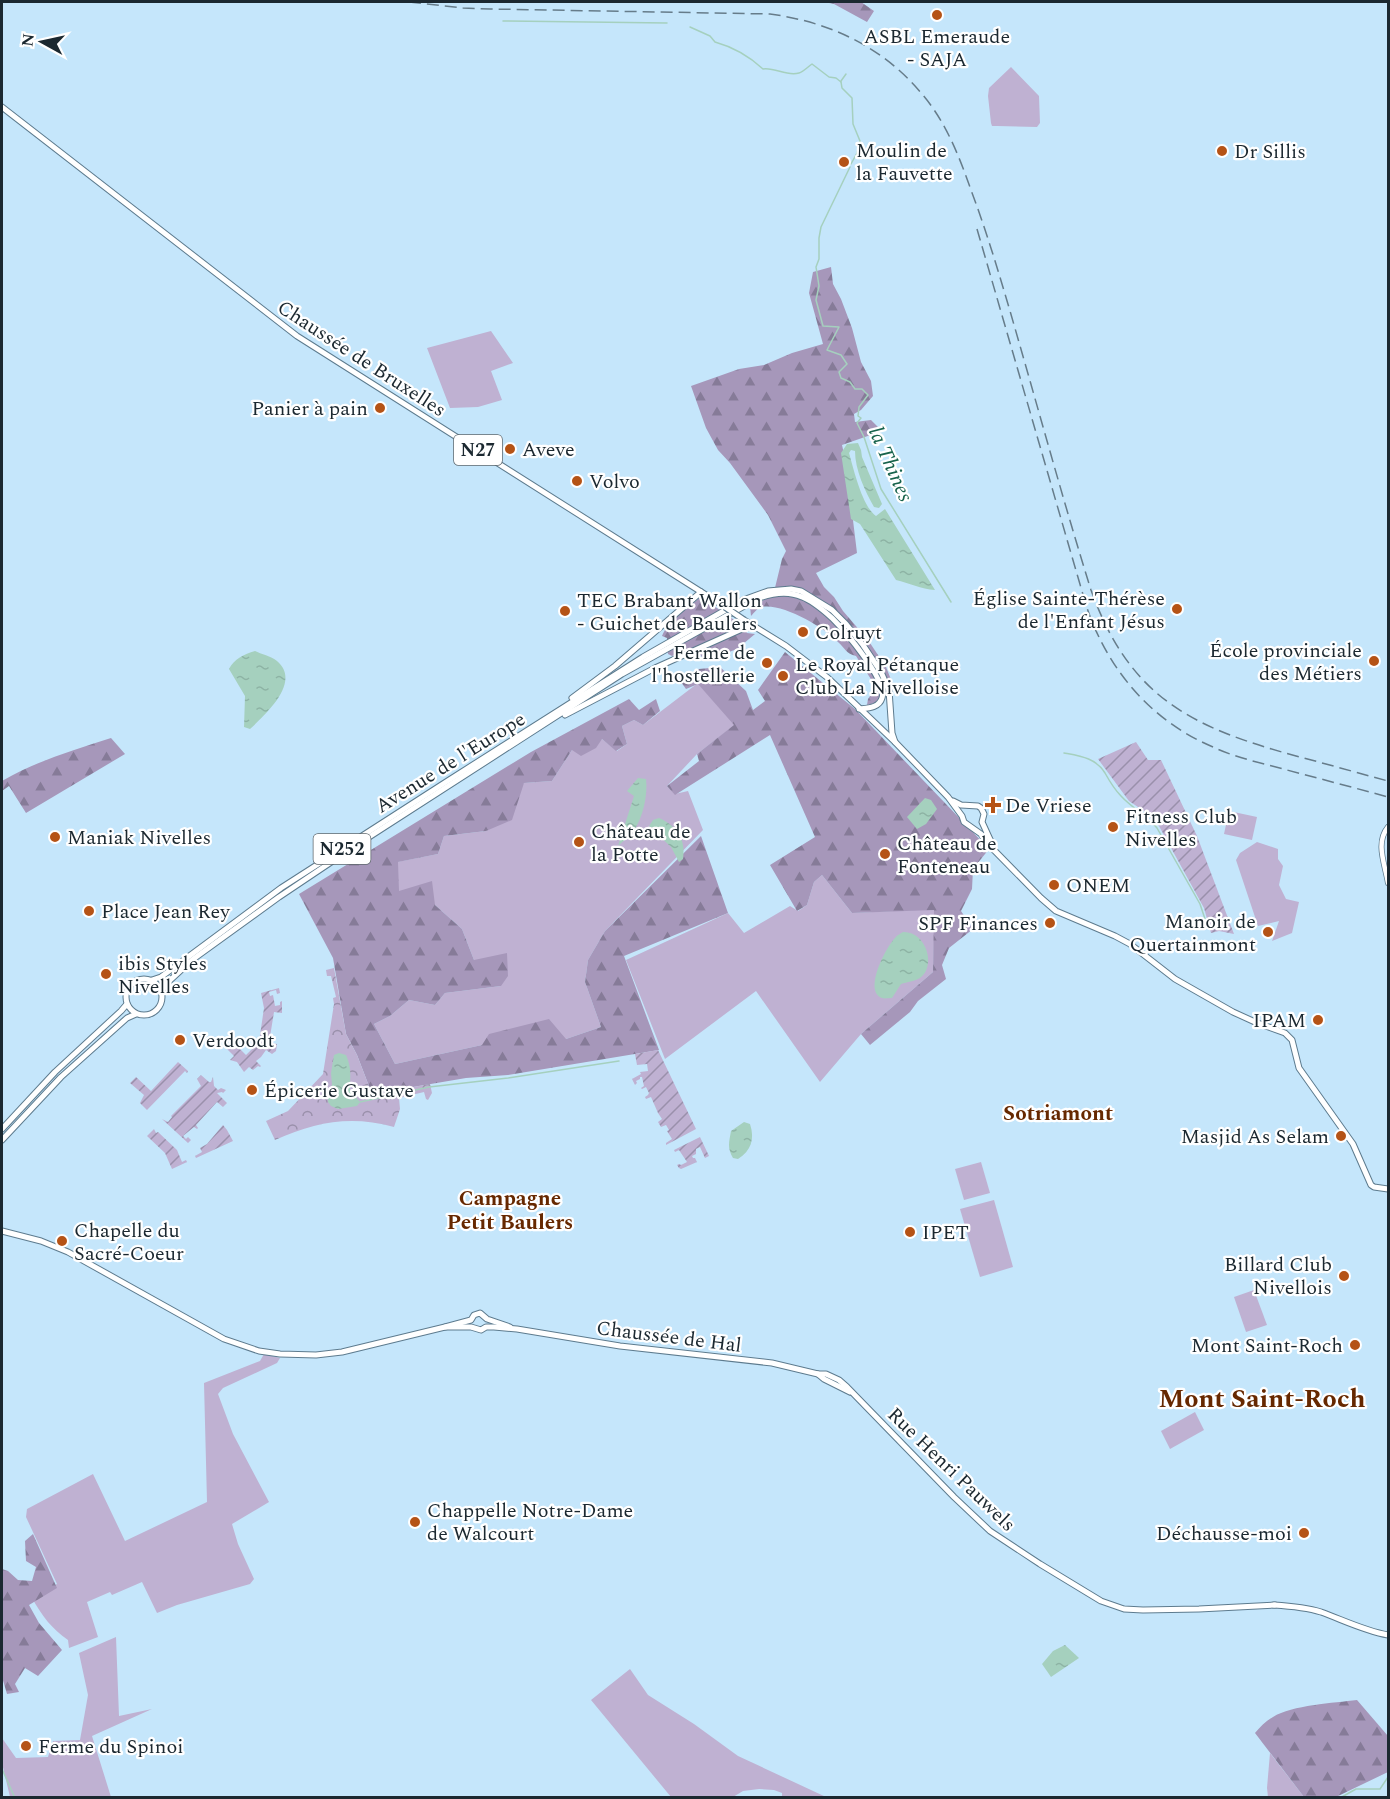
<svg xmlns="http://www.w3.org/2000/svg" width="1390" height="1799" font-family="Spectral,serif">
  <defs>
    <pattern id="forest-firs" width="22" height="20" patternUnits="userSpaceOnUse" patternTransform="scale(1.5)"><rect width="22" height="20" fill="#a697ba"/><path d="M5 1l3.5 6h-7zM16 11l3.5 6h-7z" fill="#867b98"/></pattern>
    <pattern id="park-crowns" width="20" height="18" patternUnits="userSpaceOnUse" patternTransform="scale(1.5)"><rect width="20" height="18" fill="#bfb1d2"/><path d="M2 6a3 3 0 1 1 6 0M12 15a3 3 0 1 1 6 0" fill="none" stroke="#9a90ab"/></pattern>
    <pattern id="garden-furrows" width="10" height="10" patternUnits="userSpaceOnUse" patternTransform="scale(1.5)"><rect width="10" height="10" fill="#bfb1d2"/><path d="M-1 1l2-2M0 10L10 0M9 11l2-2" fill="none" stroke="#9a90ab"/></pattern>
    <pattern id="water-ripples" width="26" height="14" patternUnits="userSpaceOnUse" patternTransform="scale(1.5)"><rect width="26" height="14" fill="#a5d0be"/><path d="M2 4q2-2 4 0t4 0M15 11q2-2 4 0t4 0" fill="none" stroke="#8db3a4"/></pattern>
  </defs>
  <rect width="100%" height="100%" fill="#c5e6fb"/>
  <!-- grass -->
  <g fill="#bfb1d2">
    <polygon points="1011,67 1039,96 1040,123 1037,127 997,126 992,126 991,123 988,96 989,88"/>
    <polygon points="491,331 513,363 491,371 502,400 478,407 450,408 427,348"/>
    <polygon points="698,683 735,725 697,754 667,786 675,794 688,791 703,830 605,931 588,960 585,982 601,1027 566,1039 482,1045 395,1064 374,1024 390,1016 409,1000 435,1005 445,993 501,986 474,960 462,929 435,905 398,891 397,862 438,854 444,836 486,831 524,783 552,781 572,750 602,739 617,751 627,744 622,726 634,720 643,725"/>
    <polygon points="1229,811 1257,817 1252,840 1224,834"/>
    <polygon points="1257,842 1278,849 1278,859 1283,866 1279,885 1286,899 1299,902 1292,933 1272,941 1279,921 1258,926 1236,860 1240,853"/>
    <polygon points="822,875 852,913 935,909 933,972 861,1034 820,1082 756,991 665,1059 626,960 728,913 744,933 790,906 798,911 807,905 814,882"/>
    <polygon points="981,1162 990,1193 964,1200 955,1169"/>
    <polygon points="994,1200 1013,1267 980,1277 960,1209"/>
    <polygon points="1254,1290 1267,1325 1246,1332 1234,1297"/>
    <path d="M264,1354L280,1358L277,1363L223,1388L218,1394L233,1434L269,1502L232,1524L238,1544L254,1579L250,1584L177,1605L157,1613L142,1582L112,1595L110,1592L87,1602L98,1637L69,1648L68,1640C52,1629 42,1616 32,1598L57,1584L26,1517L27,1509L93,1474L125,1541L207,1502L204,1383L260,1361Z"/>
    <polygon points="1195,1412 1204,1430 1170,1449 1161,1431"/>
    <polygon points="116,1637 119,1716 152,1709 92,1736 111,1797 10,1797 2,1763 2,1738 16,1758 48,1757 53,1741 80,1740 88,1695 79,1653"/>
    <polygon points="630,1669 648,1695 694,1724 738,1756 826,1797 782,1797 782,1793 774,1790 759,1789 743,1791 733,1797 671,1797 591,1700"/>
    <polygon points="1270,1753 1304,1797 1268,1797 1267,1788"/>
  </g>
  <!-- forest -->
  <g fill="url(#forest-firs)">
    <polygon points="824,2 861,2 874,11 867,22 834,4"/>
    <path d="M831,267L833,284L841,299L852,328L861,362L871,381L873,396L861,410L854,414L855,422L871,420L882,431L842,445L846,463L857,553L816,573L824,587L834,597L843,611L868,640L886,667L894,687L875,703L867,705L868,699L876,687L856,656C846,654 845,648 838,642C824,627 782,603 762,607C757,608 755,612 751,616L750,606L773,596L782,559L786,551L768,515L730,463L718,450L706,428L691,386L739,369L764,365L792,353L823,344L809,293L813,272Z"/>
    <path d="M701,597L743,626L747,633L755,634L737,649L705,661L695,648L672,656L668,654L667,638L662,636C669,619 687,608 701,597Z"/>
    <polygon points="785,652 855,709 989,849 973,869 972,889 961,911 973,929 949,948 942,965 946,979 918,1001 910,1012 870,1045 861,1034 933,972 934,910 852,913 822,875 814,882 807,905 797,911 770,865 815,837 770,735 675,795 667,786 699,761 697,754 734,725 698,684 686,689 681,682 699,669 720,667 746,691 753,710 765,701 758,690"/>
    <polygon points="629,699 639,710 656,699 660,711 643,725 634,720 622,726 627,744 616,751 602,739 596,748 581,756 572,750 552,781 524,783 512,820 486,831 444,836 438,854 398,862 399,891 432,881 435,905 462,929 474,960 507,953 508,976 501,986 445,993 435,1005 409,1000 390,1016 374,1024 395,1064 482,1045 489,1034 549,1019 566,1039 601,1027 585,982 588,960 605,931 701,836 728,913 624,956 659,1050 508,1075 466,1078 372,1094 357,1055 346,1034 333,958 299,894 531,752"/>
    <path d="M111,738L125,754L26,813L9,786L2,791V781C36,761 74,750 111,738Z"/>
    <polygon points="33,1534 57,1588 29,1605 39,1623 62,1650 38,1676 25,1668 15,1684 19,1692 7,1694 2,1677 2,1569 8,1571 18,1580 32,1581 36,1567 26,1561 25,1541"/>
    <path d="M1357,1700L1388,1736V1772L1336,1797H1304L1255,1733C1260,1727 1266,1721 1273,1717C1292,1705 1334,1703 1357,1700Z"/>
  </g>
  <!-- park -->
  <path fill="url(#park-crowns)" d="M334,968L346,1034L357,1055L372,1094L430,1084L432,1093L428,1100L426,1099L424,1092L399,1098L400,1109L394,1127C350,1115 316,1122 275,1140L266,1121L288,1111L323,1074L334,1004L333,998L336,997L331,976H327L326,970Z"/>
  <!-- garden -->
  <g fill="url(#garden-furrows)">
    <polygon points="1136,742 1148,760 1161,760 1197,836 1234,934 1219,931 1211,933 1204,908 1159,826 1144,811 1129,801 1098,759"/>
    <polygon points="279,988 280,993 277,994 276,990 269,992 270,996 273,995 275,1006 280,1005 280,1002 282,1001 282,1013 274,1012 269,1043 277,1044 276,1051 272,1054 266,1050 261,1057 256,1061 261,1066 260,1067 258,1066 253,1070 249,1067 244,1072 237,1062 230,1060 234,1056 226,1048 232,1041 246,1055 259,1042 264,1008 261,993"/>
    <polygon points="658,1050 696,1129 666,1145 666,1143 672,1139 667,1131 669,1130 666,1125 661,1127 658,1122 662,1119 658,1113 651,1097 646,1099 645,1097 648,1095 649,1093 646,1087 642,1089 641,1088 644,1086 642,1077 640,1077 640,1079 636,1081 637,1083 635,1085 632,1079 641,1074 640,1072 648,1071 647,1064 637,1065 635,1054"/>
    <polygon points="178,1062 188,1071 187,1073 185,1071 147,1110 140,1103 144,1095 130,1083 136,1077 151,1091"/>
    <polygon points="201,1075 209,1082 211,1082 213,1077 214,1086 218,1090 221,1088 226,1090 223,1093 222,1092 217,1093 227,1103 223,1107 217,1102 196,1125 198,1128 197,1129 194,1127 183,1136 186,1139 188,1137 191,1140 188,1143 162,1119 168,1122 172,1117 171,1116 201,1086 197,1079"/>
    <polygon points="223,1125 227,1130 233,1141 196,1158 195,1156 202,1152 200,1148 207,1144"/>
    <polygon points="154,1129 156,1133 158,1132 177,1150 182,1162 186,1160 187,1162 172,1169 165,1153 147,1136"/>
    <polygon points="700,1137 709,1156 705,1158 700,1147 696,1149 696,1154 692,1156 693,1158 695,1158 697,1162 681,1169 679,1168 677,1165 679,1164 681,1165 687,1162 679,1150 675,1152 674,1150"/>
  </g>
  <!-- water -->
  <g fill="url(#water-ripples)">
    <path d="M858,443L861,450L862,457L882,504L879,508L874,507C865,491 855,470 855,451L851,450L849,453C854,470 862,506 876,516L885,509L935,590C921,589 909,583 896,580L860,524L851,519L841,453L847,444Z"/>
    <path d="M255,651C261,654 271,656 277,661C302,682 265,715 250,729L244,727L245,696L229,669C234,659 244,654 255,651Z"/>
    <path d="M638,778L646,779C648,795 643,818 633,832C629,837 622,842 618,846L634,796L627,791Z"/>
    <polygon points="925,798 931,800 937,809 926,824 917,829 907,817"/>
    <path d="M659,818C677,826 686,839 683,859L679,862L671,847L649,826L653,820Z"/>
    <path d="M903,932C926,931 937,966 920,978C915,981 907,982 901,984L892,998C888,998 885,999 882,998C863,991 886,947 895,938C897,935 900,934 903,932Z"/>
    <path d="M339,1053L346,1055C352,1068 350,1077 350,1090L360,1102L357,1106L338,1109L331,1106L328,1102V1093L332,1085L331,1073L334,1055Z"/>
    <path d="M744,1122L750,1124C755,1139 751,1151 738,1159L733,1158C727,1148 729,1142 731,1131Z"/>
    <polygon points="1065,1645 1079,1658 1051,1677 1042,1664 1053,1651"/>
  </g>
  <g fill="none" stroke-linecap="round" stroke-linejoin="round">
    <!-- stream -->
    <g stroke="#a5d0be" stroke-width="1.5">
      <polyline points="503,21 667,23"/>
      <path d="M690,27L710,36L715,42C733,47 749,56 763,69C775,67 787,77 799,73C803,72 809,66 812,64L829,77L836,78L841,82"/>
      <polyline points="841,81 846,74"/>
      <polyline points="841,82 842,88 852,98 853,124 860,141 857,153 851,164"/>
      <polyline points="850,167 821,227 819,238 819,259 816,267 819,286 816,300 823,326 839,327 827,350 841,355 847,364 839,372 841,378 850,382 855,389 862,389 868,395 859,407 858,416 861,418 857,423 864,437 881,489 951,602"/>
      <path d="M1064,753C1080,756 1096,758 1105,773C1110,782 1114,789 1121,796C1132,808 1146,815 1157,828L1200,904L1205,919"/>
      <polyline points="360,1102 429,1087 508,1078 619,1061"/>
      <polyline points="2,1769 15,1798"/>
      <polyline points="1340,1798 1356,1789 1380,1789 1388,1777"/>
    </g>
    <defs>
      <path id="minor" d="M1388,827C1375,843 1385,864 1388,883"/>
      <g id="major">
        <polyline points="2,107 297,336 725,607"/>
        <polyline points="744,620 786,646 828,678 895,742 948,797 962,816 964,822 981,834 988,844 1041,898 1056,911 1115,936 1130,944 1175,979 1233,1012 1255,1022 1285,1033 1292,1040 1299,1068 1353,1144 1371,1185 1374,1187 1388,1189"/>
        <polyline points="572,698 615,666 701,592"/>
        <polyline points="565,715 655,668 751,625"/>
        <polyline points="953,801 961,805 978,806 981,808 984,814 982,822 993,846"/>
        <circle cx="144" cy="997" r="18"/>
        <polyline points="152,980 161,977 281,888 446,782 643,657 743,600 768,591 791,589 801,591 832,610 846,624 863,645 881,672 889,690 892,733 895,742"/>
        <path d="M162,991L166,984L192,960L279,897L355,846L622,674L757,599C772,593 787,590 802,597C813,601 823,610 832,618C844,630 888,681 882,698C879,708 868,708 859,709"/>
        <polyline points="2,1129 55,1072 121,1011 127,1004"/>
        <polyline points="2,1140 61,1077 127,1018 136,1014"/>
        <polyline points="2,1231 41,1241 68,1252 224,1339 259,1351 280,1354 316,1355 342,1352 445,1327 471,1320 474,1315 480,1313 487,1319 510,1327"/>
        <polyline points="445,1327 471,1327 481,1330 486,1327 494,1327 517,1329 620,1346 772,1363 818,1374 826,1374 839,1380 847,1387 954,1497 990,1531 1040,1564 1101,1601 1124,1609 1143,1610 1199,1609 1275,1605"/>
        <polyline points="818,1374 824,1379 850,1392"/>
        <path d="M1274,1605C1290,1606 1305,1607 1321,1612C1343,1620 1365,1631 1388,1635"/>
      </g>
    </defs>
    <!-- minor casing -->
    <use href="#minor" stroke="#5d7b8e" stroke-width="6"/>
    <!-- major casing -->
    <use href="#major" stroke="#5d7b8e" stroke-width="7"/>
    <!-- minor -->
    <use href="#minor" stroke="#fff" stroke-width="4.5"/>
    <!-- major -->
    <use href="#major" stroke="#fff" stroke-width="5"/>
    <!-- rail -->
    <g stroke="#667c8a" stroke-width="1.5" stroke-dasharray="12 6" stroke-linecap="butt">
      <path d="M409,2L463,8L490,9L770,14C830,22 883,47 922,94C946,122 959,156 971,190C986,230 998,270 1010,311C1037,404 1062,497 1091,590C1130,698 1191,727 1296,756C1327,764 1358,773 1388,781"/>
      <path d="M977,229L1086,605C1107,669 1151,721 1213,747C1236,758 1262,763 1287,770C1321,779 1355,788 1388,797"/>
    </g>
    <defs>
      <polyline id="major-bridge" points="725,607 744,620"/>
    </defs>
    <!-- major-bridge casing -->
    <use href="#major-bridge" stroke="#5d7b8e" stroke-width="7" stroke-linecap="butt"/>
    <!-- major-bridge -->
    <use href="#major-bridge" stroke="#fff" stroke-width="5"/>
  </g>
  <!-- markers -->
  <g fill="#b55316" stroke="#fff" stroke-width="2">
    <circle cx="937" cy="15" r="6"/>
    <circle cx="1222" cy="151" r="6"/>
    <circle cx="844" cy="162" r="6"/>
    <circle cx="380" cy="408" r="6"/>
    <circle cx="510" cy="449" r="6"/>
    <circle cx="577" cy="481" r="6"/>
    <circle cx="1177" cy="609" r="6"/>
    <circle cx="565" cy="611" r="6"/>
    <circle cx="803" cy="632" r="6"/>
    <circle cx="1374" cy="661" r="6"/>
    <circle cx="767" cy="663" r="6"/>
    <circle cx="783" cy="676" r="6"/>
    <path d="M990 796h6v6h6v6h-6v6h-6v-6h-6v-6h6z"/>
    <circle cx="1113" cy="827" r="6"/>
    <circle cx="55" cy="837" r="6"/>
    <circle cx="579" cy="842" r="6"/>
    <circle cx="885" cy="854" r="6"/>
    <circle cx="1054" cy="885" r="6"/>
    <circle cx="89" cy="911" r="6"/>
    <circle cx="1050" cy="923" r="6"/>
    <circle cx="1268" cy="932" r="6"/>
    <circle cx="106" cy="974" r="6"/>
    <circle cx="1318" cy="1020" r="6"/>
    <circle cx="180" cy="1040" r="6"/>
    <circle cx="252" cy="1090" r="6"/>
    <circle cx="1341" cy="1136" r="6"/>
    <circle cx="910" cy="1232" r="6"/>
    <circle cx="62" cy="1241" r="6"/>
    <circle cx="1344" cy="1276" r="6"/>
    <circle cx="1355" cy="1345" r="6"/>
    <circle cx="415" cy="1522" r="6"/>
    <circle cx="1304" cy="1533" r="6"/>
    <circle cx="26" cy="1746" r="6"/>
  </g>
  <g text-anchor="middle" stroke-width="4.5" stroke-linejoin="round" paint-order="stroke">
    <!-- shield labels -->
    <g fill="#fff" stroke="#5f686e" stroke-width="1.5">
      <rect x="454" y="435" width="48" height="30" rx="4.5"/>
      <rect x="313.5" y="834" width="57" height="30" rx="4.5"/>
    </g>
    <g font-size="18" font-weight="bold" fill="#1b2830">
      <text x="478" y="456">N27</text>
      <text x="342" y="855">N252</text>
    </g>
    <!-- poi labels -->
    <g font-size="20" fill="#1b2830" stroke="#fff" text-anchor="start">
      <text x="937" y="43" text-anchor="middle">ASBL Emeraude<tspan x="937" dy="23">- SAJA</tspan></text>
      <text x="856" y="157">Moulin de<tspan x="856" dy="23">la Fauvette</tspan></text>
      <text x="1234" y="158">Dr Sillis</text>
      <text x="368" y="415" text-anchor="end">Panier à pain</text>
      <text x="522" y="456">Aveve</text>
      <text x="589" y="488">Volvo</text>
      <text x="1165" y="605" text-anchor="end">Église Sainte-Thérèse<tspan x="1165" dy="23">de l'Enfant Jésus</tspan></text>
      <text x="577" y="607">TEC Brabant Wallon<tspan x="577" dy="23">- Guichet de Baulers</tspan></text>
      <text x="815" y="639">Colruyt</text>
      <text x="1362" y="657" text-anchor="end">École provinciale<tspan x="1362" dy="23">des Métiers</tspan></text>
      <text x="755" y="659" text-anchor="end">Ferme de<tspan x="755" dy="23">l'hostellerie</tspan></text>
      <text x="795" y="671">Le Royal Pétanque<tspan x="795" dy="23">Club La Nivelloise</tspan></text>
      <text x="1005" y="812">De Vriese</text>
      <text x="1125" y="823">Fitness Club<tspan x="1125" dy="23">Nivelles</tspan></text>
      <text x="591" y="838">Château de<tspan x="591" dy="23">la Potte</tspan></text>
      <text x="67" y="844">Maniak Nivelles</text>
      <text x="897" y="850">Château de<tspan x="897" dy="23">Fonteneau</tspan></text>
      <text x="1066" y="892">ONEM</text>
      <text x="101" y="918">Place Jean Rey</text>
      <text x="1256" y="928" text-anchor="end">Manoir de<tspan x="1256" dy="23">Quertainmont</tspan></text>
      <text x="1038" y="930" text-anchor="end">SPF Finances</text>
      <text x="118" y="970">ibis Styles<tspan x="118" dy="23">Nivelles</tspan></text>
      <text x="1306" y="1027" text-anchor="end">IPAM</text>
      <text x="192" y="1047">Verdoodt</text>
      <text x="264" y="1097">Épicerie Gustave</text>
      <text x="1329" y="1143" text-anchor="end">Masjid As Selam</text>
      <text x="74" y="1237">Chapelle du<tspan x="74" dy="23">Sacré-Coeur</tspan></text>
      <text x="922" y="1239">IPET</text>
      <text x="1332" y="1271" text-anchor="end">Billard Club<tspan x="1332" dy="23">Nivellois</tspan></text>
      <text x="1343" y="1352" text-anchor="end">Mont Saint-Roch</text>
      <text x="427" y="1517">Chappelle Notre-Dame<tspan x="427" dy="23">de Walcourt</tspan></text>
      <text x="1292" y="1540" text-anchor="end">Déchausse-moi</text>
      <text x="38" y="1753">Ferme du Spinoi</text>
    </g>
    <!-- street labels -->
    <g font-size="20" fill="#1b2830" stroke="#fff">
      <text transform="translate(362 358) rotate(33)" y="7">Chaussée de Bruxelles</text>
      <text transform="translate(450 762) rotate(-32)" y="7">Avenue de l'Europe</text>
      <text transform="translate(669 1336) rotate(7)" y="7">Chaussée de Hal</text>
      <text transform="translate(952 1469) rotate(44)" y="7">Rue Henri Pauwels</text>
    </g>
    <!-- water labels -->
    <g font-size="21" font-style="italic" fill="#17634c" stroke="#fff">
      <text transform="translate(891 464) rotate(66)" y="7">la Thines</text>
    </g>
    <!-- neighbourhood labels -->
    <g font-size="21" font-weight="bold" fill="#662800" stroke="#fff">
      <text x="1058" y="1120">Sotriamont</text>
      <text x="510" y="1205">Campagne<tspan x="510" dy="24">Petit Baulers</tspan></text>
    </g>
    <!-- district labels -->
    <g font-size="26" font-weight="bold" fill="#662800" stroke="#fff">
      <text x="1262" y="1407">Mont Saint-Roch</text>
    </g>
  </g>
  <!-- border -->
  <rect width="1390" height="1799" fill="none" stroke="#1b2830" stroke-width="6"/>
  <!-- north arrow -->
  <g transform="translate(42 42) rotate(278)" stroke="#ffffff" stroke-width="4.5" paint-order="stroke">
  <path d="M0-4.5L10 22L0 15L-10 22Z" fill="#1b2830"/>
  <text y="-9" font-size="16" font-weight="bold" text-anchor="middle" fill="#1b2830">N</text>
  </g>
</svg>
